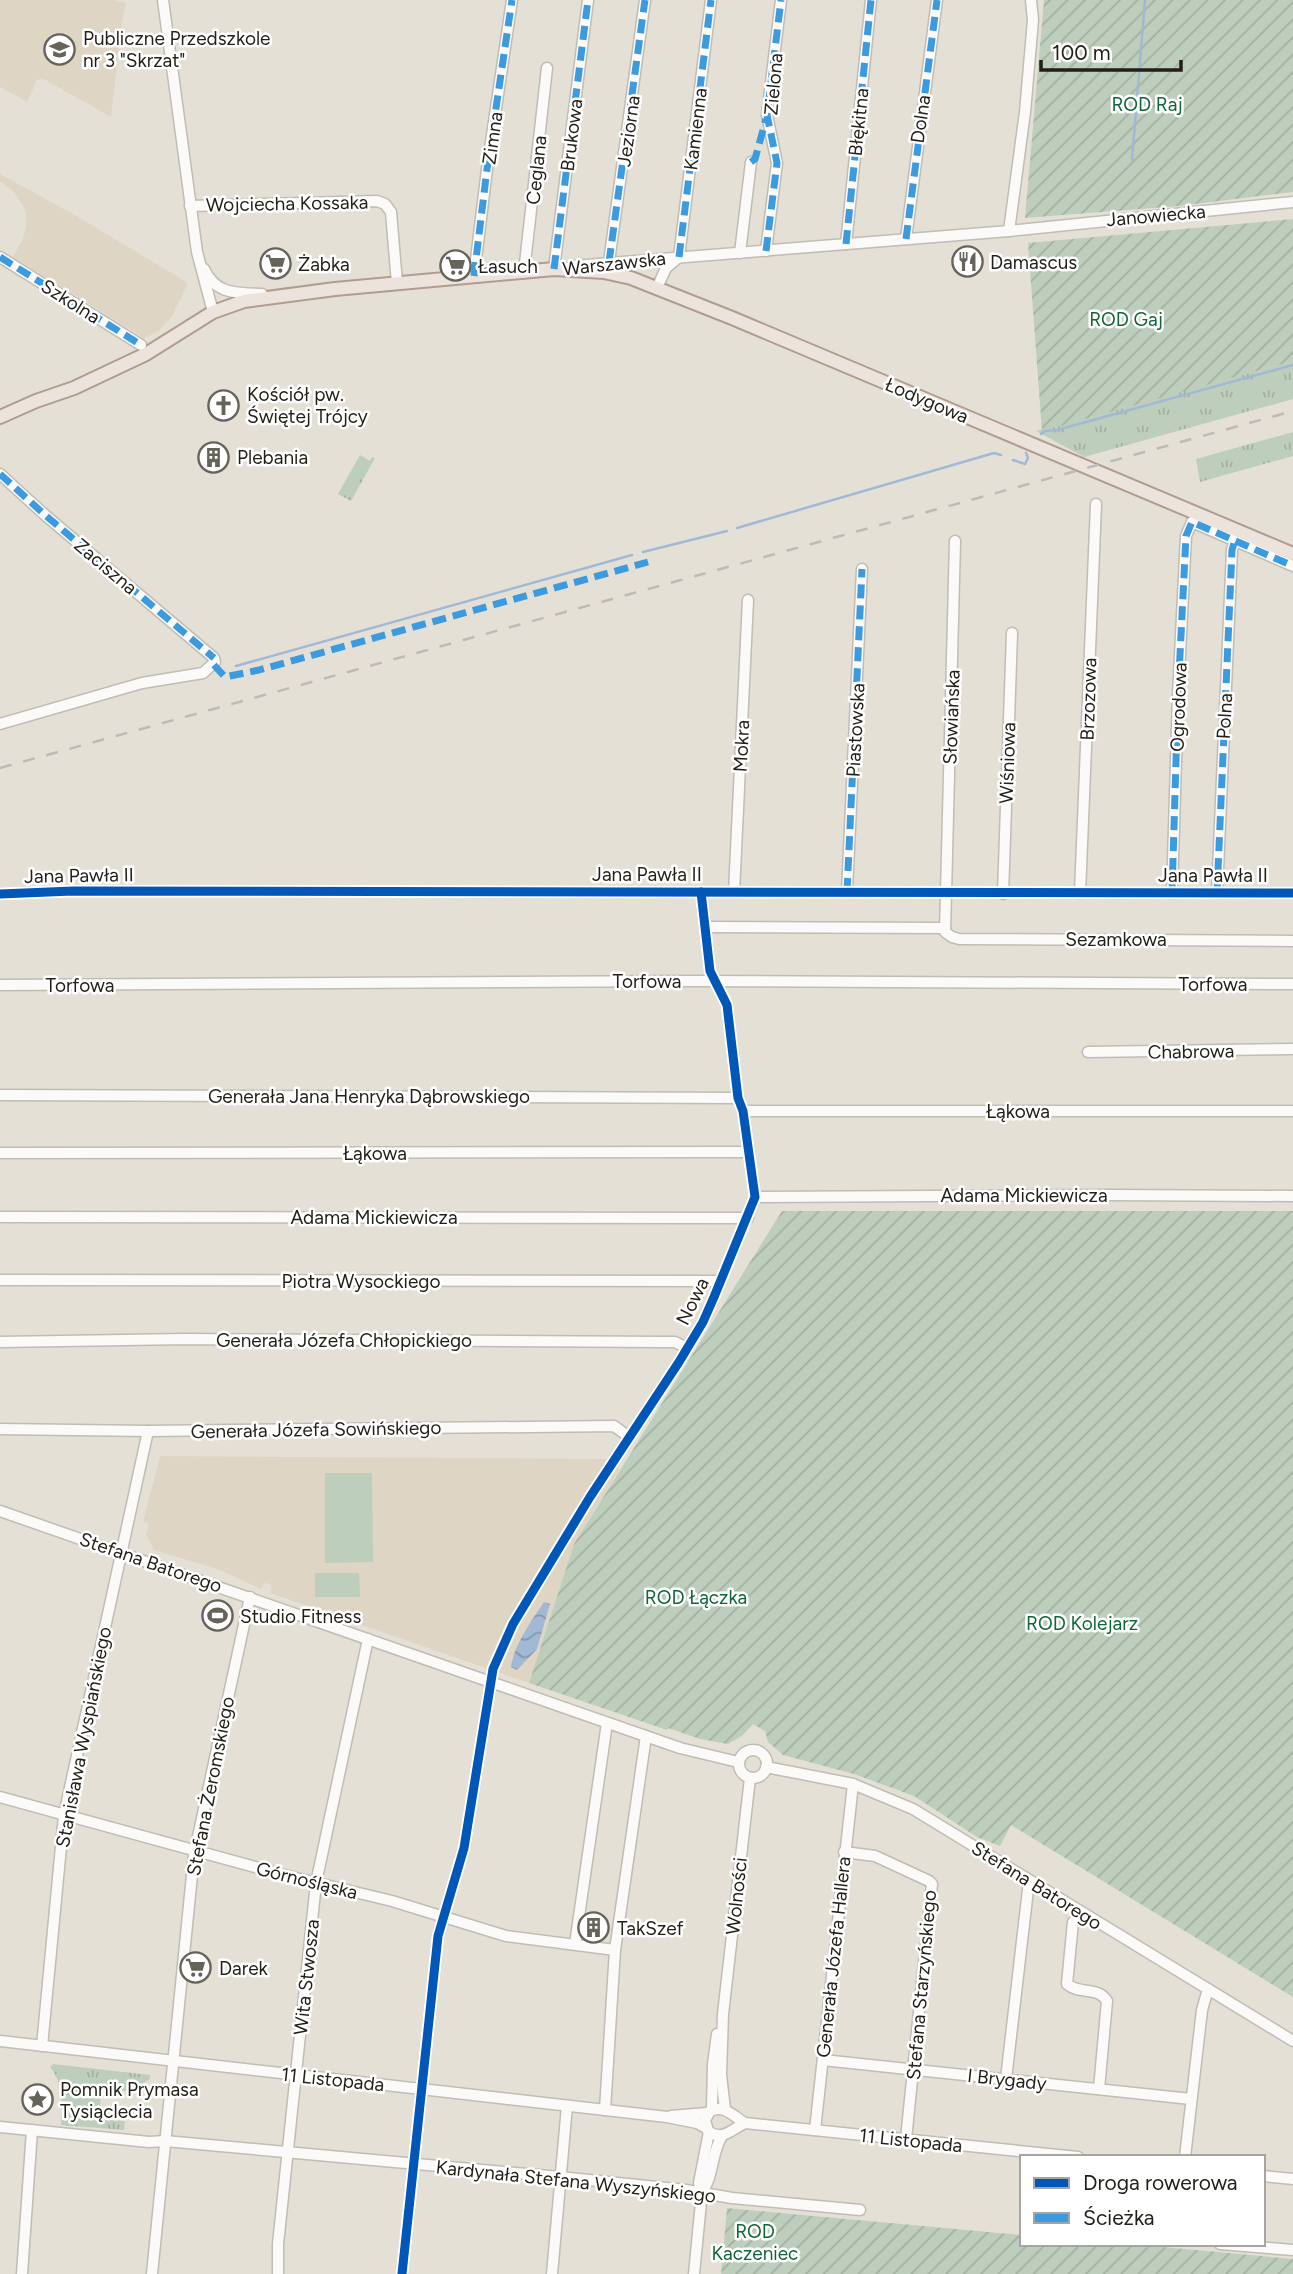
<svg xmlns="http://www.w3.org/2000/svg" width="1293" height="2274" font-family="Figtree,sans-serif">
  <defs>
    <pattern id="grass-tufts" width="24" height="20" patternUnits="userSpaceOnUse" patternTransform="scale(1.75)"><rect width="24" height="20" fill="#becebc"/><path d="M3 7l-1-3M5 7V3M7 7l1-3M15 17l-1-3M17 17v-4M19 17l1-3" fill="none" stroke="#a3b0a1"/></pattern>
    <pattern id="garden-furrows" width="10" height="10" patternUnits="userSpaceOnUse" patternTransform="scale(1.75)"><rect width="10" height="10" fill="#becebc"/><path d="M-1 1l2-2M0 10L10 0M9 11l2-2" fill="none" stroke="#a3b0a1"/></pattern>
    <pattern id="water-waves" width="16" height="10" patternUnits="userSpaceOnUse" patternTransform="scale(1.75)"><rect width="16" height="10" fill="#a2b9d6"/><path d="M0 5q4-4 8 0t8 0" fill="none" stroke="#8496ad"/></pattern>
  </defs>
  <rect width="100%" height="100%" fill="#e5e0d6"/>
  <!-- built -->
  <g fill="#dfd5c4">
    <polygon points="0,0 115,0 126,3 122,21 111,117 44,79 37,80 27,102 0,87"/>
    <polygon points="0,174 68,211 188,283 172,316 159,331 144,338 13,257 23,239 26,226 26,214 23,206 14,192 0,181"/>
    <polygon points="160,1456 604,1459 620,1469 574,1544 529,1683 270,1593 272,1585 264,1583 261,1589 217,1569 154,1550 146,1535 149,1523 143,1522"/>
  </g>
  <!-- grass -->
  <g fill="url(#grass-tufts)">
    <polygon points="1293,361 1293,399 1084,457 1036,431"/>
    <polygon points="1293,432 1293,456 1200,482 1196,459"/>
    <polygon points="360,455 370,461 372,457 375,458 351,501 338,494"/>
    <path d="M53,2064L150,2075V2079L130,2091L113,2090L101,2095L99,2119L125,2121L124,2130L61,2125C63,2106 63,2082 50,2067Z"/>
  </g>
  <!-- garden -->
  <g fill="url(#garden-furrows)">
    <polygon points="1044,0 1293,0 1293,192 1179,206 1025,218"/>
    <polygon points="1293,219 1293,361 1042,431 1028,243"/>
    <polygon points="782,1211 1293,1211 1293,1997 1011,1825 1000,1846 977,1837 914,1796 854,1774 783,1755 768,1742 765,1731 753,1724 743,1735 728,1744 700,1739 668,1728 667,1730 529,1683 574,1544"/>
    <polygon points="727,2208 1022,2235 1022,2244 1130,2244 1293,2259 1293,2274 721,2274"/>
  </g>
  <!-- pitch -->
  <g fill="#becebc">
    <polygon points="325,1473 372,1473 373,1562 325,1563"/>
    <polygon points="315,1573 359,1573 360,1597 315,1597"/>
  </g>
  <!-- water -->
  <path fill="url(#water-waves)" d="M544,1602L550,1604L537,1649L517,1670L511,1667C514,1645 532,1620 544,1602Z"/>
  <g fill="none" stroke-linecap="round" stroke-linejoin="round">
    <!-- stream -->
    <g stroke="#a2b9d6" stroke-width="2.5">
      <polyline points="1132,160 1145,0"/>
      <polyline points="1041,434 1045,431 1057,430 1293,365"/>
      <polyline points="1013,460 1025,464 1028,458 1026,453"/>
      <polyline points="737,528 994,453 1001,455"/>
      <polyline points="643,552 727,531"/>
      <polyline points="236,666 632,555"/>
    </g>
    <defs>
      <g id="minor">
        <polyline points="163,0 197,252 213,312"/>
        <polyline points="190,206 377,201 385,204 391,212 397,283"/>
        <polyline points="1009,231 1025,112 1033,20 1031,0"/>
        <polyline points="906,239 937,0"/>
        <polyline points="846,244 871,0"/>
        <polyline points="766,251 777,163 767,115 781,0"/>
        <polyline points="740,253 751,162"/>
        <polyline points="0,257 141,345"/>
        <polyline points="679,257 711,0"/>
        <polyline points="609,262 645,0"/>
        <polyline points="573,266 1009,231 1293,202"/>
        <path d="M204,269C216,295 237,293 262,294"/>
        <polyline points="558,269 554,269 588,0"/>
        <polyline points="524,272 547,68"/>
        <polyline points="474,276 487,169 512,0"/>
        <polyline points="657,288 666,268 679,257"/>
        <polyline points="0,474 45,515 214,658 215,662 203,673 142,683 0,724"/>
        <polyline points="955,541 945,932 952,937 959,939 1293,941"/>
        <polyline points="734,892 748,600"/>
        <polyline points="847,892 862,569"/>
        <polyline points="1080,893 1096,504"/>
        <polyline points="1172,893 1178,695 1186,536 1192,522 1293,566"/>
        <polyline points="1217,893 1232,550 1235,540"/>
        <polyline points="0,894 73,891 1293,893"/>
        <polyline points="1003,894 1012,633"/>
        <polyline points="705,927 945,928"/>
        <polyline points="0,985 692,981 1293,984"/>
        <polyline points="1088,1052 1293,1049"/>
        <polyline points="0,1095 738,1098"/>
        <polyline points="743,1111 1293,1111"/>
        <polyline points="0,1153 749,1152"/>
        <polyline points="755,1197 1111,1195 1293,1196"/>
        <polyline points="0,1217 748,1218"/>
        <polyline points="0,1280 721,1281"/>
        <polyline points="0,1342 185,1339 664,1342 675,1342 687,1348"/>
        <polyline points="0,1429 148,1431 614,1426 629,1437"/>
        <polyline points="0,1511 680,1748 738,1762"/>
        <circle cx="753" cy="1764" r="14"/>
        <polyline points="766,1767 853,1784 913,1809 1293,2041"/>
        <polyline points="0,1797 284,1875 392,1901 506,1936 615,1950"/>
        <polyline points="844,1852 875,1856 929,1881 932,1884 906,2139"/>
        <path d="M1073,1922L1067,1984C1079,1995 1098,1986 1107,2001L1099,2089"/>
        <polyline points="575,1944 607,1723"/>
        <polyline points="0,2041 667,2117 697,2123 706,2128"/>
        <polyline points="42,2046 64,1815 148,1431"/>
        <polyline points="823,2060 1191,2099"/>
        <polyline points="1006,2079 1029,1881"/>
        <polyline points="712,2109 713,2064 717,2034"/>
        <polyline points="725,2109 721,2075 723,2014 750,1778"/>
        <polyline points="605,2110 615,1950 646,1736"/>
        <polyline points="671,2116 707,2113"/>
        <path d="M745,2123C732,2129 722,2142 708,2131L705,2120L710,2111C724,2104 733,2116 745,2123L1078,2157"/>
        <polyline points="0,2127 149,2142 165,2141 560,2177 686,2190 732,2198 860,2210"/>
        <polyline points="815,2130 853,1784"/>
        <polyline points="1185,2157 1202,2010 1208,1989"/>
        <polyline points="1263,2176 1293,2179"/>
        <path d="M702,2192C714,2176 711,2153 722,2136"/>
        <polyline points="1220,2244 1293,2250"/>
        <polyline points="22,2274 32,2130"/>
        <polyline points="152,2274 194,1855 250,1597"/>
        <polyline points="278,2274 278,2244 316,1883 368,1639"/>
        <polyline points="402,2274 438,1936 464,1848 493,1669 513,1624 590,1497 679,1362 703,1322 714,1297 755,1197 743,1111 738,1098 727,1005 710,971 701,892"/>
        <polyline points="552,2274 567,2106"/>
        <polyline points="694,2274 702,2192 699,2183 709,2132"/>
      </g>
      <polyline id="major" points="0,417 36,401 74,388 146,354 213,312 244,301 335,289 554,269 604,272 631,278 732,318 1293,554"/>
    </defs>
    <!-- minor casing -->
    <use href="#minor" stroke="#c1bcb4" stroke-width="13"/>
    <!-- major casing -->
    <use href="#major" stroke="#b09d90" stroke-width="16"/>
    <!-- minor -->
    <use href="#minor" stroke="#fbfaf9" stroke-width="10"/>
    <!-- major -->
    <use href="#major" stroke="#ede3dd" stroke-width="12"/>
    <!-- rail -->
    <polyline stroke="#bcbbb8" stroke-width="2.5" stroke-dasharray="12 12" stroke-linecap="butt" points="0,768 1293,411"/>
    <!-- quiet -->
    <g stroke="#3c9bdf" stroke-width="7" stroke-dasharray="14 7" stroke-linecap="butt">
      <polyline points="751,162 755,159 766,119"/>
      <polyline points="906,239 937,0"/>
      <polyline points="846,244 871,0"/>
      <polyline points="766,251 777,163 767,115 781,0"/>
      <polyline points="0,257 141,345"/>
      <polyline points="679,257 711,0"/>
      <polyline points="609,262 645,0"/>
      <polyline points="554,269 588,0"/>
      <polyline points="474,276 487,169 512,0"/>
      <polyline points="0,474 45,515 214,658"/>
      <polyline points="214,665 225,677 259,670 648,562"/>
      <polyline points="847,892 862,569"/>
      <polyline points="1172,893 1178,695 1186,536 1192,522 1293,566"/>
      <polyline points="1217,893 1232,550 1235,540"/>
    </g>
    <defs>
      <g id="cycleway">
        <polyline points="0,894 73,891 1293,893"/>
        <polyline points="402,2274 438,1936 464,1848 493,1669 513,1624 590,1497 679,1362 703,1322 714,1297 755,1197 743,1111 738,1098 727,1005 710,971 701,892"/>
      </g>
    </defs>
    <!-- cycleway casing -->
    <use href="#cycleway" stroke="#fff" stroke-width="13"/>
    <!-- cycleway -->
    <use href="#cycleway" stroke="#0057b8" stroke-width="9"/>
  </g>
  <!-- icons -->
  <defs>
    <symbol id="school-ring" viewBox="-11 -11 22 22"><circle r="9.5" fill="#fff" stroke="#66635a" stroke-width="1.5"/><path d="M0-5L7-2L0 1L-7-2ZM-4 1L0 2.5L4 1V4Q0 6-4 4Z" fill="#66635a"/></symbol>
    <symbol id="restaurant-ring" viewBox="-11 -11 22 22"><circle r="9.5" fill="#fff" stroke="#66635a" stroke-width="1.5"/><path d="M-5-6h1v4h1v-4h1v4h1v-4h1v5L-1.5 .5V6h-2V.5L-5-1ZM5-6V6H3V1.5H1.5Q1.5-4 5-6Z" fill="#66635a"/></symbol>
    <symbol id="supermarket-ring" viewBox="-11 -11 22 22"><circle r="9.5" fill="#fff" stroke="#66635a" stroke-width="1.5"/><path d="M-6-5.5h2.5l.6 2H6L4.5 2H-2.5L-4.4-4H-6ZM-1.5 3.2a1.3 1.3 0 1 0 .1 0ZM3 3.2a1.3 1.3 0 1 0 .1 0Z" fill="#66635a"/></symbol>
    <symbol id="church-ring" viewBox="-11 -11 22 22"><circle r="9.5" fill="#fff" stroke="#66635a" stroke-width="1.5"/><path d="M-1.2-6h2.4v3.5h3.3v2.4h-3.3V6h-2.4V-.1h-3.3v-2.4h3.3Z" fill="#66635a"/></symbol>
    <symbol id="building-ring" viewBox="-11 -11 22 22"><circle r="9.5" fill="#fff" stroke="#66635a" stroke-width="1.5"/><path d="M-4-6H4V6H1V3H-1V6H-4ZM-2.5-4.3h1.7v1.8h-1.7ZM.8-4.3h1.7v1.8H.8ZM-2.5-1h1.7V.8h-1.7ZM.8-1h1.7V.8H.8Z" fill="#66635a"/></symbol>
    <symbol id="stadium-ring" viewBox="-11 -11 22 22"><circle r="9.5" fill="#fff" stroke="#66635a" stroke-width="1.5"/><path d="M0-5a6.5 5 0 1 0 0 10a6.5 5 0 1 0 0-10ZM-3.5-1.8h7v3.6h-7Z" fill="#66635a"/></symbol>
    <symbol id="sight-ring" viewBox="-11 -11 22 22"><circle r="9.5" fill="#fff" stroke="#66635a" stroke-width="1.5"/><path d="M0-6L1.8-2.2L6-1.7L2.9 1.2L3.7 5.4L0 3.3L-3.7 5.4L-2.9 1.2L-6-1.7L-1.8-2.2Z" fill="#66635a"/></symbol>
  </defs>
  <g fill-rule="evenodd">
    <use href="#school-ring" x="42" y="32" width="35" height="35"/>
    <use href="#restaurant-ring" x="950" y="244" width="35" height="35"/>
    <use href="#supermarket-ring" x="258" y="246" width="35" height="35"/>
    <use href="#supermarket-ring" x="438" y="248" width="35" height="35"/>
    <use href="#church-ring" x="206" y="388" width="35" height="35"/>
    <use href="#building-ring" x="196" y="440" width="35" height="35"/>
    <use href="#stadium-ring" x="200" y="1598" width="35" height="35"/>
    <use href="#building-ring" x="576" y="1910" width="35" height="35"/>
    <use href="#supermarket-ring" x="178" y="1950" width="35" height="35"/>
    <use href="#sight-ring" x="20" y="2082" width="35" height="35"/>
  </g>
  <g text-anchor="middle" stroke-width="5" stroke-linejoin="round" paint-order="stroke">
    <!-- poi labels -->
    <g font-size="19" fill="#221f18" stroke="#fff" text-anchor="start">
      <text x="83" y="45">Publiczne Przedszkole<tspan x="83" dy="22">nr 3 "Skrzat"</tspan></text>
      <text x="990" y="269">Damascus</text>
      <text x="298" y="271">Żabka</text>
      <text x="478" y="273">Łasuch</text>
      <text x="247" y="401">Kościół pw.<tspan x="247" dy="22">Świętej Trójcy</tspan></text>
      <text x="237" y="464">Plebania</text>
      <text x="240" y="1623">Studio Fitness</text>
      <text x="617" y="1935">TakSzef</text>
      <text x="219" y="1975">Darek</text>
      <text x="60" y="2096">Pomnik Prymasa<tspan x="60" dy="22">Tysiąclecia</tspan></text>
    </g>
    <!-- street labels -->
    <g font-size="19" fill="#221f18" stroke="#fff">
      <text transform="translate(773 84) rotate(-85)" y="7">Zielona</text>
      <text transform="translate(920 119) rotate(-82)" y="7">Dolna</text>
      <text transform="translate(858 122) rotate(-84)" y="7">Błękitna</text>
      <text transform="translate(695 129) rotate(-83)" y="7">Kamienna</text>
      <text transform="translate(628 131) rotate(-82)" y="7">Jeziorna</text>
      <text transform="translate(571 135) rotate(-83)" y="7">Brukowa</text>
      <text transform="translate(492 138) rotate(-82)" y="7">Zimna</text>
      <text transform="translate(536 170) rotate(-84)" y="7">Ceglana</text>
      <text transform="translate(287 203) rotate(-1)" y="7">Wojciecha Kossaka</text>
      <text transform="translate(1156 215) rotate(-5)" y="7">Janowiecka</text>
      <text transform="translate(614 263) rotate(-6)" y="7">Warszawska</text>
      <text transform="translate(71 301) rotate(32)" y="7">Szkolna</text>
      <text transform="translate(927 400) rotate(23)" y="7">Łodygowa</text>
      <text transform="translate(106 566) rotate(40)" y="7">Zaciszna</text>
      <text transform="translate(1088 699) rotate(-88)" y="7">Brzozowa</text>
      <text transform="translate(1178 707) rotate(-88)" y="7">Ogrodowa</text>
      <text transform="translate(1224 716) rotate(-87)" y="7">Polna</text>
      <text transform="translate(951 717) rotate(-88)" y="7">Słowiańska</text>
      <text transform="translate(855 730) rotate(-87)" y="7">Piastowska</text>
      <text transform="translate(741 746) rotate(-87)" y="7">Mokra</text>
      <text transform="translate(1007 763) rotate(-88)" y="7">Wiśniowa</text>
      <text x="647" y="881">Jana Pawła II</text>
      <text transform="translate(79 875) rotate(-1)" y="7">Jana Pawła II</text>
      <text x="1213" y="882">Jana Pawła II</text>
      <text x="1116" y="946">Sezamkowa</text>
      <text x="647" y="988">Torfowa</text>
      <text x="1213" y="991">Torfowa</text>
      <text x="80" y="992">Torfowa</text>
      <text transform="translate(1191 1051) rotate(-1)" y="7">Chabrowa</text>
      <text x="369" y="1103">Generała Jana Henryka Dąbrowskiego</text>
      <text x="1018" y="1118">Łąkowa</text>
      <text x="375" y="1160">Łąkowa</text>
      <text x="1024" y="1202">Adama Mickiewicza</text>
      <text x="374" y="1224">Adama Mickiewicza</text>
      <text x="361" y="1288">Piotra Wysockiego</text>
      <text transform="translate(692 1301) rotate(-64)" y="7">Nowa</text>
      <text x="344" y="1347">Generała Józefa Chłopickiego</text>
      <text transform="translate(316 1429) rotate(-1)" y="7">Generała Józefa Sowińskiego</text>
      <text transform="translate(151 1562) rotate(19)" y="7">Stefana Batorego</text>
      <text transform="translate(83 1737) rotate(-79)" y="7">Stanisława Wyspiańskiego</text>
      <text transform="translate(210 1786) rotate(-79)" y="7">Stefana Żeromskiego</text>
      <text transform="translate(307 1880) rotate(14)" y="7">Górnośląska</text>
      <text transform="translate(1037 1885) rotate(32)" y="7">Stefana Batorego</text>
      <text transform="translate(736 1896) rotate(-84)" y="7">Wolności</text>
      <text transform="translate(833 1957) rotate(-84)" y="7">Generała Józefa Hallera</text>
      <text transform="translate(306 1977) rotate(-84)" y="7">Wita Stwosza</text>
      <text transform="translate(921 1985) rotate(-85)" y="7">Stefana Starzyńskiego</text>
      <text transform="translate(333 2079) rotate(6)" y="7">11 Listopada</text>
      <text transform="translate(1007 2079) rotate(6)" y="7">I Brygady</text>
      <text transform="translate(911 2140) rotate(6)" y="7">11 Listopada</text>
      <text transform="translate(576 2181) rotate(6)" y="7">Kardynała Stefana Wyszyńskiego</text>
    </g>
    <!-- park labels -->
    <g font-size="19" fill="#116638" stroke="#fff">
      <text x="1147" y="111">ROD Raj</text>
      <text x="1126" y="326">ROD Gaj</text>
      <text x="696" y="1604">ROD Łączka</text>
      <text x="1082" y="1630">ROD Kolejarz</text>
      <text x="755" y="2238">ROD<tspan x="755" dy="22">Kaczeniec</tspan></text>
    </g>
  </g>
  <!-- legend -->
  <rect x="1020" y="2155" width="245" height="91" fill="#ffffff" stroke="#a7a5a3" stroke-width="2"/>
  <rect x="1034" y="2178" width="35" height="10" fill="#0057b8" stroke="#a7a5a3" stroke-width="2"/>
  <text x="1083" y="2190" font-size="21" fill="#221f18">Droga rowerowa</text>
  <rect x="1034" y="2213" width="35" height="10" fill="#3c9bdf" stroke="#a7a5a3" stroke-width="2"/>
  <text x="1083" y="2225" font-size="21" fill="#221f18">Ścieżka</text>
  <!-- scale -->
  <path d="M1041 60v10h140v-10" fill="none" stroke="#221f18" stroke-width="3.5"/>
  <text x="1052" y="60" font-size="21" fill="#221f18" stroke="#ffffff" stroke-width="5" paint-order="stroke">100 m</text>
</svg>
